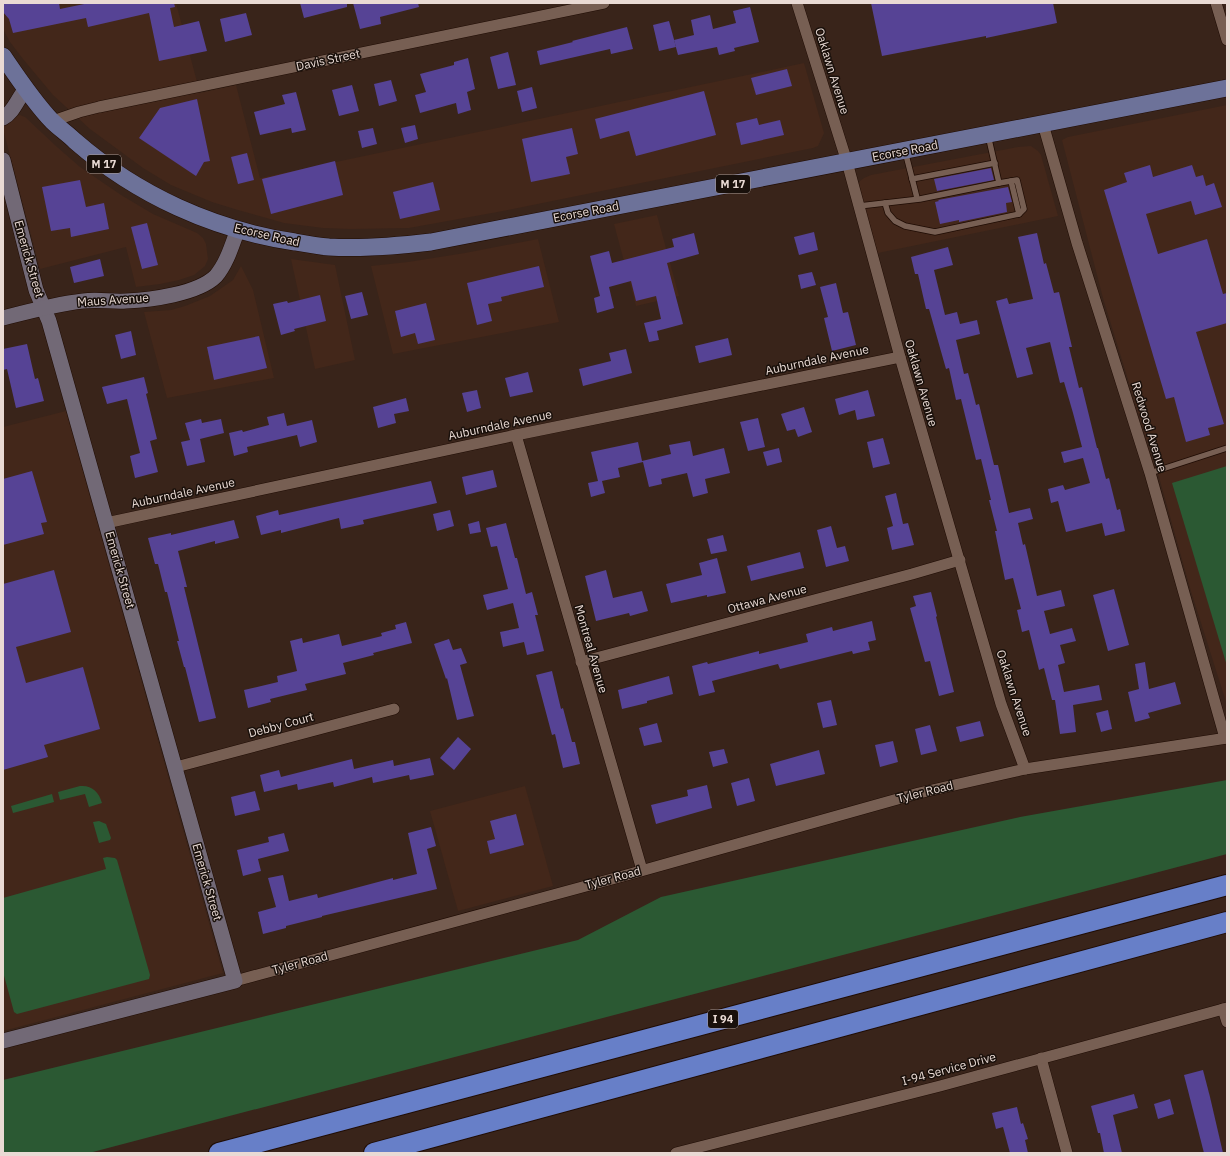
<svg xmlns="http://www.w3.org/2000/svg" width="1230" height="1156" font-family="'IBM Plex Sans',sans-serif">
  <rect width="100%" height="100%" fill="#39241a"/>
  <!-- built -->
  <g fill="#43271a">
    <polygon points="3,3 176,3 200,93 236,85 260,178 804,63 824,133 818,146 813,148 503,211 409,228 351,229 323,228 284,223 238,210 212,202 171,185 143,168 90,129 53,95 23,59 10,42 3,29"/>
    <polygon points="1227,105 1227,705 1190,588 1151,448 1147,441 1103,298 1062,140 1068,137"/>
    <polygon points="20,115 25,117 57,147 80,167 121,195 153,214 197,233 203,238 206,244 208,259 205,266 194,275 179,280 160,284 136,287 126,247 40,269 3,129 5,124 16,116"/>
    <polygon points="1031,146 1038,151 1041,155 1058,216 873,254 858,189 860,181 864,178 871,175 1018,147"/>
    <polygon points="657,215 679,296 636,306 614,224"/>
    <polygon points="538,239 559,322 393,354 371,266 408,262 465,253"/>
    <polygon points="291,259 335,265 355,360 315,369"/>
    <polygon points="241,266 253,290 274,378 167,398 144,312 171,310 185,306 210,296 233,280"/>
    <polygon points="66,411 223,973 3,1031 3,427"/>
    <polygon points="525,786 553,886 458,911 430,811"/>
  </g>
  <!-- green -->
  <g fill="#2b5933">
    <polygon points="1227,466 1227,666 1172,483"/>
    <polygon points="1227,780 1227,854 89,1153 3,1153 3,1080 578,940 661,897 1020,817"/>
    <path d="M80,786C92,785 99,792 102,803L89,807L85,794L60,800L58,792Z"/>
    <polygon points="52,794 54,802 13,813 11,806"/>
    <polygon points="99,821 106,824 111,838 110,840 99,843 93,822"/>
    <polygon points="107,857 115,858 117,860 150,975 149,979 17,1014 14,1012 3,972 3,898 106,869 103,858"/>
  </g>
  <!-- building -->
  <g fill="#564395">
    <polygon points="3,3 59,3 60,9 89,3 174,3 175,7 170,8 174,27 199,21 207,51 159,61 149,13 88,27 86,18 13,33 9,19 3,12"/>
    <polygon points="300,3 347,3 347,7 304,18"/>
    <polygon points="353,3 418,3 419,7 380,17 381,24 360,29"/>
    <polygon points="871,3 1053,3 1057,23 986,38 986,36 882,56"/>
    <polygon points="750,7 759,42 734,48 735,51 719,55 717,47 678,55 674,40 694,35 691,20 710,15 713,29 736,23 733,11"/>
    <polygon points="246,13 252,35 225,42 220,19"/>
    <polygon points="669,21 676,47 659,51 653,25"/>
    <polygon points="627,27 633,49 611,54 610,49 540,65 537,51 573,42 572,41"/>
    <polygon points="508,52 516,85 498,89 490,57"/>
    <polygon points="468,58 475,89 467,92 471,110 458,114 456,103 420,113 415,95 426,92 420,74 454,65 454,62"/>
    <polygon points="787,69 792,86 756,95 751,78"/>
    <polygon points="391,80 397,101 379,106 374,84"/>
    <polygon points="352,85 359,111 339,116 332,90"/>
    <polygon points="532,87 537,108 522,112 517,91"/>
    <polygon points="704,91 716,135 636,156 629,131 600,139 595,119"/>
    <polygon points="296,92 306,130 292,133 291,128 260,135 254,112 285,104 282,95"/>
    <polygon points="197,99 210,161 204,162 196,176 139,138 160,108"/>
    <polygon points="757,118 759,125 780,120 784,135 741,145 736,123"/>
    <polygon points="415,125 418,139 405,143 401,128"/>
    <polygon points="373,128 377,144 362,148 358,131"/>
    <polygon points="572,128 578,154 566,157 570,174 531,182 522,139"/>
    <polygon points="247,153 254,180 238,184 231,157"/>
    <polygon points="335,161 343,195 271,214 262,179"/>
    <polygon points="1150,165 1153,177 1192,165 1196,177 1203,175 1206,186 1214,183 1222,207 1195,215 1191,201 1146,214 1158,254 1207,239 1223,294 1227,293 1227,323 1196,332 1224,424 1208,428 1210,435 1186,442 1174,397 1166,399 1104,190 1127,182 1124,173"/>
    <polygon points="991,168 994,180 937,191 934,179"/>
    <polygon points="80,180 86,207 104,203 109,229 71,237 70,228 51,231 42,187"/>
    <polygon points="433,182 440,210 400,219 393,192"/>
    <polygon points="1008,187 1012,202 1006,203 1007,212 959,222 959,220 940,224 935,202 939,201 938,200"/>
    <polygon points="147,223 158,265 142,269 131,227"/>
    <polygon points="814,232 818,250 799,255 794,237"/>
    <polygon points="694,233 699,254 667,263 683,324 657,331 659,340 649,342 644,323 661,319 656,296 636,301 631,281 609,287 614,308 597,313 594,298 600,296 590,256 609,251 612,263 674,247 672,239"/>
    <polygon points="1037,233 1044,264 1046,263 1054,293 1059,292 1072,347 1069,347 1079,388 1082,387 1097,448 1098,448 1106,479 1109,478 1117,510 1120,509 1125,531 1105,536 1102,523 1066,532 1058,501 1051,503 1048,489 1063,485 1065,490 1090,483 1083,458 1064,463 1061,452 1082,447 1073,413 1064,382 1060,383 1050,342 1026,348 1033,374 1017,378 996,301 1007,298 1009,304 1033,299 1018,237"/>
    <polygon points="948,247 953,265 934,270 945,315 957,312 960,324 977,320 980,334 956,340 964,374 968,373 976,405 979,404 994,465 998,465 1009,513 1030,508 1033,519 1018,523 1023,545 1025,544 1037,596 1061,590 1065,606 1044,611 1050,634 1072,628 1076,641 1060,645 1065,663 1058,665 1064,692 1099,685 1102,700 1073,705 1076,732 1060,734 1055,700 1052,700 1044,668 1039,670 1029,630 1022,632 1017,610 1021,609 1013,578 1005,580 995,531 997,531 989,500 991,500 981,459 976,460 961,399 956,400 949,368 946,369 929,309 926,309 918,274 915,274 911,257"/>
    <polygon points="100,259 104,276 74,283 70,267"/>
    <polygon points="539,266 544,287 501,297 502,301 488,304 492,321 477,325 467,283"/>
    <polygon points="812,272 816,285 801,289 798,275"/>
    <polygon points="836,283 843,313 848,312 856,345 832,351 824,318 828,317 820,287"/>
    <polygon points="362,292 368,315 351,319 345,296"/>
    <polygon points="320,295 326,321 294,329 295,331 281,335 273,304 287,301 288,303"/>
    <polygon points="426,303 435,340 418,344 415,333 401,337 395,311"/>
    <polygon points="131,331 136,355 121,359 115,335"/>
    <polygon points="259,336 267,368 214,380 207,347"/>
    <polygon points="728,338 732,355 699,363 695,346"/>
    <polygon points="27,344 35,379 38,378 44,401 16,408 7,369 3,370 3,349"/>
    <polygon points="626,349 632,373 583,386 579,369 611,361 609,353"/>
    <polygon points="528,372 533,392 510,397 505,378"/>
    <polygon points="144,377 148,393 146,394 157,439 150,441 158,472 135,478 130,456 140,453 127,399 107,404 102,387"/>
    <polygon points="477,390 481,408 467,412 462,393"/>
    <polygon points="868,390 875,416 857,420 855,410 839,415 835,399"/>
    <polygon points="406,398 409,411 394,414 396,423 378,428 373,407"/>
    <polygon points="804,407 812,432 798,437 795,429 787,431 781,414"/>
    <polygon points="284,413 287,426 312,420 317,442 300,447 297,435 247,447 248,452 234,456 229,433 242,430 243,432 269,425 267,417"/>
    <polygon points="758,418 765,447 748,451 740,422"/>
    <polygon points="201,419 202,423 221,419 224,433 200,439 205,462 187,466 181,442 190,440 185,423"/>
    <polygon points="883,438 890,464 873,468 867,442"/>
    <polygon points="690,441 693,456 724,448 730,473 705,479 708,493 693,497 687,473 661,479 662,484 649,487 643,462 618,468 620,477 602,481 605,493 591,497 588,483 598,481 591,452 638,442 642,461 671,454 669,445"/>
    <polygon points="779,448 782,462 767,466 763,452"/>
    <polygon points="493,470 497,487 466,495 462,477"/>
    <polygon points="32,471 47,522 41,523 44,534 3,545 3,479"/>
    <polygon points="431,481 437,503 363,520 364,524 341,529 339,518 281,533 281,530 261,535 256,516 278,510 279,515"/>
    <polygon points="896,493 903,524 908,523 914,545 892,550 887,528 893,526 885,496"/>
    <polygon points="450,510 454,526 437,531 433,514"/>
    <polygon points="234,520 239,538 215,544 215,541 178,551 187,587 184,587 216,718 199,722 185,667 184,667 177,641 179,641 167,592 165,592 158,564 155,564 148,538 171,533 171,535"/>
    <polygon points="479,521 481,532 470,534 468,524"/>
    <polygon points="506,523 515,558 517,558 526,594 532,592 538,615 535,615 544,651 527,655 524,642 503,647 500,632 519,628 513,603 487,610 483,595 508,589 497,546 491,547 486,528"/>
    <polygon points="831,526 837,548 845,546 849,561 826,567 817,530"/>
    <polygon points="723,535 727,551 711,554 707,539"/>
    <polygon points="800,552 804,568 751,581 747,566"/>
    <polygon points="717,558 726,593 707,597 707,595 671,603 666,584 702,575 699,563"/>
    <polygon points="54,570 71,632 16,647 26,683 83,667 100,729 44,745 48,757 3,770 3,584"/>
    <polygon points="606,570 613,598 642,591 648,611 630,616 629,613 596,621 585,576"/>
    <polygon points="1114,589 1129,645 1108,651 1093,595"/>
    <polygon points="931,592 937,616 936,617 954,692 939,696 930,661 925,662 910,608 916,606 913,596"/>
    <polygon points="872,621 876,640 868,642 870,650 853,654 852,651 780,669 778,664 712,681 715,692 699,696 692,666 707,662 708,664 759,651 759,654 808,642 806,634 832,627 833,631"/>
    <polygon points="406,622 412,643 373,653 374,655 343,663 346,674 305,684 307,690 270,699 271,702 248,708 244,690 278,682 277,676 297,671 290,641 302,638 303,643 339,634 342,646 382,636 381,633 396,629 395,625"/>
    <polygon points="449,639 453,650 461,648 467,663 460,665 474,716 457,720 447,678 446,679 434,644"/>
    <polygon points="1145,662 1149,689 1175,682 1181,704 1148,713 1150,718 1135,722 1128,692 1139,689 1135,664"/>
    <polygon points="552,671 561,709 563,708 572,742 575,742 580,764 563,768 555,734 552,735 536,675"/>
    <polygon points="669,676 673,694 647,701 647,703 622,709 618,690"/>
    <polygon points="831,700 837,725 823,728 817,703"/>
    <polygon points="1108,710 1112,729 1101,732 1096,713"/>
    <polygon points="980,721 984,736 960,742 956,727"/>
    <polygon points="657,723 662,742 644,746 639,728"/>
    <polygon points="930,725 937,751 921,755 915,729"/>
    <polygon points="458,737 471,749 454,770 440,758"/>
    <polygon points="893,741 898,762 880,767 875,745"/>
    <polygon points="724,749 728,763 713,767 709,752"/>
    <polygon points="819,750 825,774 776,786 770,764"/>
    <polygon points="430,758 434,775 410,780 409,775 373,783 372,777 334,787 333,782 298,790 297,784 264,792 260,775 279,770 281,777 352,759 354,769 393,760 394,766"/>
    <polygon points="749,778 755,801 737,806 731,783"/>
    <polygon points="707,785 712,808 656,824 651,805 688,796 687,790"/>
    <polygon points="255,791 260,810 235,816 231,797"/>
    <polygon points="516,814 524,845 490,854 487,841 495,839 490,821"/>
    <polygon points="431,827 436,846 427,849 437,889 322,916 322,917 286,926 286,928 263,934 258,912 276,907 268,878 283,875 289,901 317,894 318,898 393,878 393,880 417,874 408,833"/>
    <polygon points="284,833 289,851 258,859 261,871 243,876 237,850 269,842 268,837"/>
    <polygon points="1203,1070 1210,1097 1223,1153 1204,1153 1184,1075"/>
    <polygon points="1134,1094 1138,1108 1113,1115 1122,1153 1104,1153 1100,1133 1098,1133 1091,1106"/>
    <polygon points="1170,1099 1174,1114 1158,1119 1154,1104"/>
    <polygon points="1017,1107 1021,1124 1023,1123 1028,1139 1025,1140 1028,1153 1010,1153 1003,1127 996,1129 992,1113"/>
  </g>
  <g fill="none" stroke-linecap="round" stroke-linejoin="round">
    <defs>
      <g id="lane">
        <polyline points="905,151 917,198"/>
        <polyline points="912,179 995,163"/>
        <polyline points="1011,181 1019,214"/>
        <polyline points="885,203 888,213 895,221 905,226 935,232 1019,214 1024,209 1017,180 999,183"/>
        <polyline points="859,206 920,199 999,183 988,135"/>
        <polyline points="1150,473 1227,448"/>
      </g>
      <g id="street">
        <polyline points="797,3 847,162 900,357 1001,704 1025,769"/>
        <polyline points="1216,3 1227,40"/>
        <polyline points="53,121 79,112 99,107 604,3"/>
        <polyline points="1043,124 1077,243 1150,473 1225,738"/>
        <polyline points="516,435 642,870"/>
        <polyline points="106,523 516,435 900,357"/>
        <polyline points="581,662 912,574 960,560"/>
        <polyline points="176,767 394,709"/>
        <polyline points="235,981 623,876 919,793 1025,769 1227,738"/>
        <polyline points="1223,1009 1227,1022"/>
        <polyline points="1041,1058 1067,1153"/>
        <polyline points="676,1153 940,1086 1227,1008"/>
      </g>
      <g id="secondary">
        <path d="M3,118C14,112 17,99 26,89"/>
        <polyline points="3,160 36,290 49,321 235,981 3,1041"/>
        <path d="M3,318C30,311 56,304 83,301C98,299 112,302 126,301C150,300 198,294 216,276C227,263 232,245 238,229"/>
      </g>
      <path id="primary" d="M3,56C18,78 33,101 52,121C59,128 68,134 75,141C137,195 214,230 295,242C306,244 317,246 329,247C363,249 397,246 431,242L1227,88"/>
      <g id="highway">
        <polyline points="219,1153 1227,885"/>
        <polyline points="374,1153 1227,922"/>
      </g>
    </defs>
    <!-- lane casing -->
    <use href="#lane" stroke="#1f0c04" stroke-width="7"/>
    <!-- street casing -->
    <use href="#street" stroke="#1f0c04" stroke-width="12"/>
    <!-- secondary casing -->
    <use href="#secondary" stroke="#1f0c04" stroke-width="16"/>
    <!-- primary casing -->
    <use href="#primary" stroke="#1f0c04" stroke-width="18"/>
    <!-- highway casing -->
    <use href="#highway" stroke="#1f0c04" stroke-width="22"/>
    <!-- lane -->
    <use href="#lane" stroke="#775f53" stroke-width="5.5"/>
    <!-- street -->
    <use href="#street" stroke="#775f53" stroke-width="11"/>
    <!-- secondary -->
    <use href="#secondary" stroke="#726976" stroke-width="15"/>
    <!-- primary -->
    <use href="#primary" stroke="#6d7299" stroke-width="17"/>
    <!-- highway -->
    <use href="#highway" stroke="#677fc8" stroke-width="20"/>
  </g>
  <g text-anchor="middle" stroke-width="3" stroke-linejoin="round" paint-order="stroke">
    <!-- shield labels -->
    <g fill="#19100b" stroke="#ab9d98" stroke-width="1">
      <rect x="87" y="155" width="34" height="18" rx="3"/>
      <rect x="716" y="175" width="34" height="18" rx="3"/>
      <rect x="708" y="1010" width="30" height="18" rx="3"/>
    </g>
    <g font-size="11" font-weight="bold" fill="#e9dad4">
      <text x="104" y="168">M 17</text>
      <text x="733" y="188">M 17</text>
      <text x="723" y="1023">I 94</text>
    </g>
    <!-- street labels -->
    <g font-size="12" fill="#e9dad4" stroke="#19100b">
      <text transform="translate(328 60) rotate(-12)" y="4">Davis Street</text>
      <text transform="translate(832 71) rotate(73)" y="4">Oaklawn Avenue</text>
      <text transform="translate(905 151) rotate(-11)" y="4">Ecorse Road</text>
      <text transform="translate(586 212) rotate(-11)" y="4">Ecorse Road</text>
      <text transform="translate(267 235) rotate(13)" y="4">Ecorse Road</text>
      <text transform="translate(29 259) rotate(74)" y="4">Emerick Street</text>
      <text transform="translate(113 300) rotate(-4)" y="4">Maus Avenue</text>
      <text transform="translate(817 360) rotate(-12)" y="4">Auburndale Avenue</text>
      <text transform="translate(921 383) rotate(74)" y="4">Oaklawn Avenue</text>
      <text transform="translate(500 425) rotate(-12)" y="4">Auburndale Avenue</text>
      <text transform="translate(1149 427) rotate(73)" y="4">Redwood Avenue</text>
      <text transform="translate(183 493) rotate(-12)" y="4">Auburndale Avenue</text>
      <text transform="translate(120 570) rotate(74)" y="4">Emerick Street</text>
      <text transform="translate(767 599) rotate(-15)" y="4">Ottawa Avenue</text>
      <text transform="translate(591 649) rotate(74)" y="4">Montreal Avenue</text>
      <text transform="translate(1014 693) rotate(72)" y="4">Oaklawn Avenue</text>
      <text transform="translate(281 725) rotate(-15)" y="4">Debby Court</text>
      <text transform="translate(925 792) rotate(-14)" y="4">Tyler Road</text>
      <text transform="translate(613 878) rotate(-15)" y="4">Tyler Road</text>
      <text transform="translate(207 882) rotate(74)" y="4">Emerick Street</text>
      <text transform="translate(300 963) rotate(-15)" y="4">Tyler Road</text>
      <text transform="translate(949 1069) rotate(-15)" y="4">I-94 Service Drive</text>
    </g>
  </g>
  <!-- border -->
  <rect width="1230" height="1156" fill="none" stroke="#e9dad4" stroke-width="8"/>
</svg>
